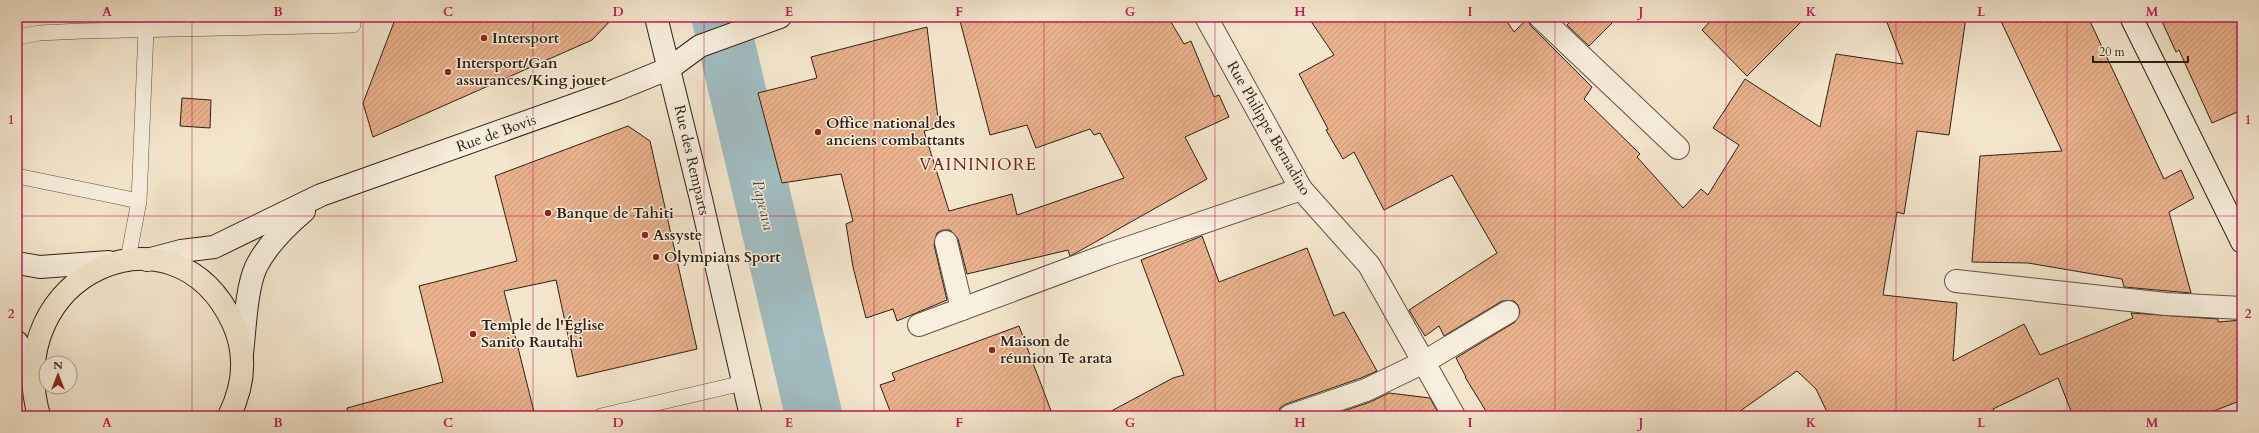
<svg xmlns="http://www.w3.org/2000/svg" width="2259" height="433" font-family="Cardo,serif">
  <defs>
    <pattern id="building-hatch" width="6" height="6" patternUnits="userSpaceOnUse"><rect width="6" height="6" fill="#e9b18c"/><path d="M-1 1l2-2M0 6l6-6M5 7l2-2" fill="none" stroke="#c89878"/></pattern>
  </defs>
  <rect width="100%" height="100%" fill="#f4e6cd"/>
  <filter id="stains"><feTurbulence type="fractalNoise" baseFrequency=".005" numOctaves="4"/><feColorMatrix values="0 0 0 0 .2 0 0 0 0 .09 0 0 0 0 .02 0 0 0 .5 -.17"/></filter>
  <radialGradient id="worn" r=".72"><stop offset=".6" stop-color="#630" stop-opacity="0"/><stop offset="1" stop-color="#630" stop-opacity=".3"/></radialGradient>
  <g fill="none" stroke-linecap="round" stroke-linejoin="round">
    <!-- river -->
    <polyline stroke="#a1bdc2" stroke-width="57" points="720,17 814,416"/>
  </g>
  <!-- building -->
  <g fill="url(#building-hatch)" stroke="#2d2016">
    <polygon points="396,17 614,17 592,40 373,137 363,103"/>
    <polygon points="959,17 1168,17 1184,44 1191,41 1214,97 1219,95 1229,117 1185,137 1207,179 1074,254 1070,256 1068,250 967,274 958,239 950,230 943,230 937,233 934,245 947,300 897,321 893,309 866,318 853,267 846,224 853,221 841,174 782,183 758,93 817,78 811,57 927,27 939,127 924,131 949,211 1012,194 1017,215 1124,178 1100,133 1094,135 1090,129 1036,148 1027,125 990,135"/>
    <polygon points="1308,17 1504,17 1514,32 1527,19 1531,26 1592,87 1584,99 1640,154 1637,157 1683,208 1701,189 1708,195 1739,145 1713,128 1745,79 1820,127 1836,54 1903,64 1885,17 1966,17 1949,135 1917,131 1904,214 1897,212 1883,295 1957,303 1953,361 2024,324 2040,355 2133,318 2131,313 2218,319 2218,322 2242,320 2242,400 2201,416 2073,416 2058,378 1993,409 1997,416 1829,416 1816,389 1797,371 1733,416 1489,416 1465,377 1466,377 1456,358 1515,322 1520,312 1518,305 1514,301 1502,301 1444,336 1439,326 1425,336 1409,310 1497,253 1452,175 1384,210 1354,152 1343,159 1326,130 1328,129 1299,74 1334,55"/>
    <polygon points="1575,17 1618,17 1589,46 1567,25"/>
    <polygon points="1714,17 1806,17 1747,76 1702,30"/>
    <polygon points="1999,17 2088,17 2164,179 2181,170 2194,198 2169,212 2191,293 2124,287 2122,279 2028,263 1972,262 1980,156 2062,151"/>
    <polygon points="2160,17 2242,17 2242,110 2212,123 2179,50 2176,52"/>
    <polygon points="182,98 211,100 210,128 180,126"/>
    <polygon points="628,126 650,141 697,349 577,377 556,280 504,291 535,416 348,416 347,408 443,382 419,286 517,261 495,176"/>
    <polygon points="1202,236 1219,282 1307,248 1334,316 1344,312 1377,371 1361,378 1286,404 1280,408 1278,416 1102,416 1173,378 1184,375 1141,260"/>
    <polygon points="1019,326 1053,416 892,416 880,385 895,380 892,373"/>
    <polygon points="1389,393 1430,398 1440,416 1329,416 1370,402"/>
  </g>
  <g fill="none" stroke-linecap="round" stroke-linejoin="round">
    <defs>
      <g id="lane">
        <polyline points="17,37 39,33 82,31 353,25"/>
        <polyline points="17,176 139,201"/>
        <polyline points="128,259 139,201 146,30"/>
        <polyline points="601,416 743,383"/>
      </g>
      <g id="street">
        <polyline points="1206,17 1301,189 1369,265 1454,416"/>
        <polyline points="1540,17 1678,148"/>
        <polyline points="946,242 962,309"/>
        <polyline points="1956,281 2166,304 2242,308"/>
        <polyline points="919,325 1107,255 1301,189"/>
        <polyline points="1290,416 1366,390 1424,362 1508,312"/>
      </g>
      <g id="secondary">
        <polyline points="656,17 701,199 751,416"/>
        <polyline points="2131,17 2242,242"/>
        <polyline points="147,260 181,251 214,247 321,195 616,90 670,68 700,46 780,17"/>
        <polyline points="17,263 40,267 109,262"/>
        <polyline points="17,342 26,365"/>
        <path d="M242,353C245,329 246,289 256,267C267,245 285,227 304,211"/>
      </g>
      <path id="primary" d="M39,416C0,274 174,196 233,323C247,354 244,386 229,416"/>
    </defs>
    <!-- lane casing -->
    <use href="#lane" stroke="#5f5244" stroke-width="16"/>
    <!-- street casing -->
    <use href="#street" stroke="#5f5244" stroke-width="24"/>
    <!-- secondary casing -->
    <use href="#secondary" stroke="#2d2016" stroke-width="24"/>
    <!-- primary casing -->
    <use href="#primary" stroke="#2d2016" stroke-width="24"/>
    <!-- lane -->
    <use href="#lane" stroke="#f8efde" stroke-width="15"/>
    <!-- street -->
    <use href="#street" stroke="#f8efde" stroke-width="22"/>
    <!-- secondary -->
    <use href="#secondary" stroke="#f8efde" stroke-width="22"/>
    <!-- primary -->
    <use href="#primary" stroke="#f4e6cd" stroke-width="22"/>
  </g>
  <!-- grid -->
  <path fill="none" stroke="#c2185b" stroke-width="1" stroke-opacity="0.55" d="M192,17V416M363,17V416M533,17V416M704,17V416M874,17V416M1044,17V416M1215,17V416M1385,17V416M1555,17V416M1726,17V416M1896,17V416M2067,17V416M17,216H2242"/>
  <!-- markers -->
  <g fill="#8f2418" stroke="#f8efde" stroke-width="1.5">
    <circle cx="484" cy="38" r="4"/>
    <circle cx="448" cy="72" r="4"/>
    <circle cx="818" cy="132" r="4"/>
    <circle cx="548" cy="213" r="4"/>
    <circle cx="645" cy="235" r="4"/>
    <circle cx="656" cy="257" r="4"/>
    <circle cx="473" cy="334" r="4"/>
    <circle cx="992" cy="350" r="4"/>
  </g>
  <g text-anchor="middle" stroke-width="3" stroke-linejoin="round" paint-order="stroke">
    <!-- poi labels -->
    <g font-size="15" font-weight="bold" fill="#2d2016" stroke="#f8efde" text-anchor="start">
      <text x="492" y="43">Intersport</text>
      <text x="456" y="68">Intersport/Gan<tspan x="456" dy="17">assurances/King jouet</tspan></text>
      <text x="826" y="128">Office national des<tspan x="826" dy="17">anciens combattants</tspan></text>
      <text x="556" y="218">Banque de Tahiti</text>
      <text x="653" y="240">Assyste</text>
      <text x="664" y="262">Olympians Sport</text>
      <text x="481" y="330">Temple de l'Église<tspan x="481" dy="17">Sanito Rautahi</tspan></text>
      <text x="1000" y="346">Maison de<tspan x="1000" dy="17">réunion Te arata</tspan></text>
    </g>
    <!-- street labels -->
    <g font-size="15" fill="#2d2016" stroke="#f8efde">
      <text transform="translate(1269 128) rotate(60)" y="5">Rue Philippe Bernadino</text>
      <text transform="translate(496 133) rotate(-20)" y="5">Rue de Bovis</text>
      <text transform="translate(692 160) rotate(77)" y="5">Rue des Remparts</text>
    </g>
    <!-- water labels -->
    <g font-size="16" font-style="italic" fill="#504f4a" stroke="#f8efde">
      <text transform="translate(764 205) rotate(77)" y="6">Papeava</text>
    </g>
    <!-- quarter labels -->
    <g font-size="17" letter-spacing="1" fill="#7a1f14" stroke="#f8efde">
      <text x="978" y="170">VAININIORE</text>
    </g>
  </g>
  <!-- margin -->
  <rect width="2259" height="433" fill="none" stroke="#f4e6cd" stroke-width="44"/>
  <!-- north arrow -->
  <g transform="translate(58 375)"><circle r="19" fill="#f8efde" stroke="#a79c8e"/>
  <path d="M0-3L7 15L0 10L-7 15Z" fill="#8f2418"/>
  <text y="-6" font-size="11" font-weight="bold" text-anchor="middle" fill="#2d2016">N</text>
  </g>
  <!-- scale -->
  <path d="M2093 56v6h95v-6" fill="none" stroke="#2d2016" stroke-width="2"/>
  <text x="2099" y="56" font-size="12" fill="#2d2016" stroke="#f8efde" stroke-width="3" paint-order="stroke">20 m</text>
  <rect x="22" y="22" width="2215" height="389" fill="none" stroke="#c2185b" stroke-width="1.5"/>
  <g font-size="13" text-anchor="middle" font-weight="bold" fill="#c2185b">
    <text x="107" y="16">A</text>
    <text x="278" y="16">B</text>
    <text x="448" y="16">C</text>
    <text x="618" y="16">D</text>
    <text x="789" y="16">E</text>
    <text x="959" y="16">F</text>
    <text x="1130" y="16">G</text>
    <text x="1300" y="16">H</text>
    <text x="1470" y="16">I</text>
    <text x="1641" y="16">J</text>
    <text x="1811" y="16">K</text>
    <text x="1981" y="16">L</text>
    <text x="2152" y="16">M</text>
    <text x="11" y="124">1</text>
    <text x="2248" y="124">1</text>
    <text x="11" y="318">2</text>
    <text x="2248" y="318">2</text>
    <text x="107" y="427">A</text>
    <text x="278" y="427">B</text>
    <text x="448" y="427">C</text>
    <text x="618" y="427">D</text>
    <text x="789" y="427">E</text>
    <text x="959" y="427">F</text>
    <text x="1130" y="427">G</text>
    <text x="1300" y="427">H</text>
    <text x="1470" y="427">I</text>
    <text x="1641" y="427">J</text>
    <text x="1811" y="427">K</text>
    <text x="1981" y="427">L</text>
    <text x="2152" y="427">M</text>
  </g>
  <rect width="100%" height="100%" filter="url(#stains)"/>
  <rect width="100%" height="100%" fill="url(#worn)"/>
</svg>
